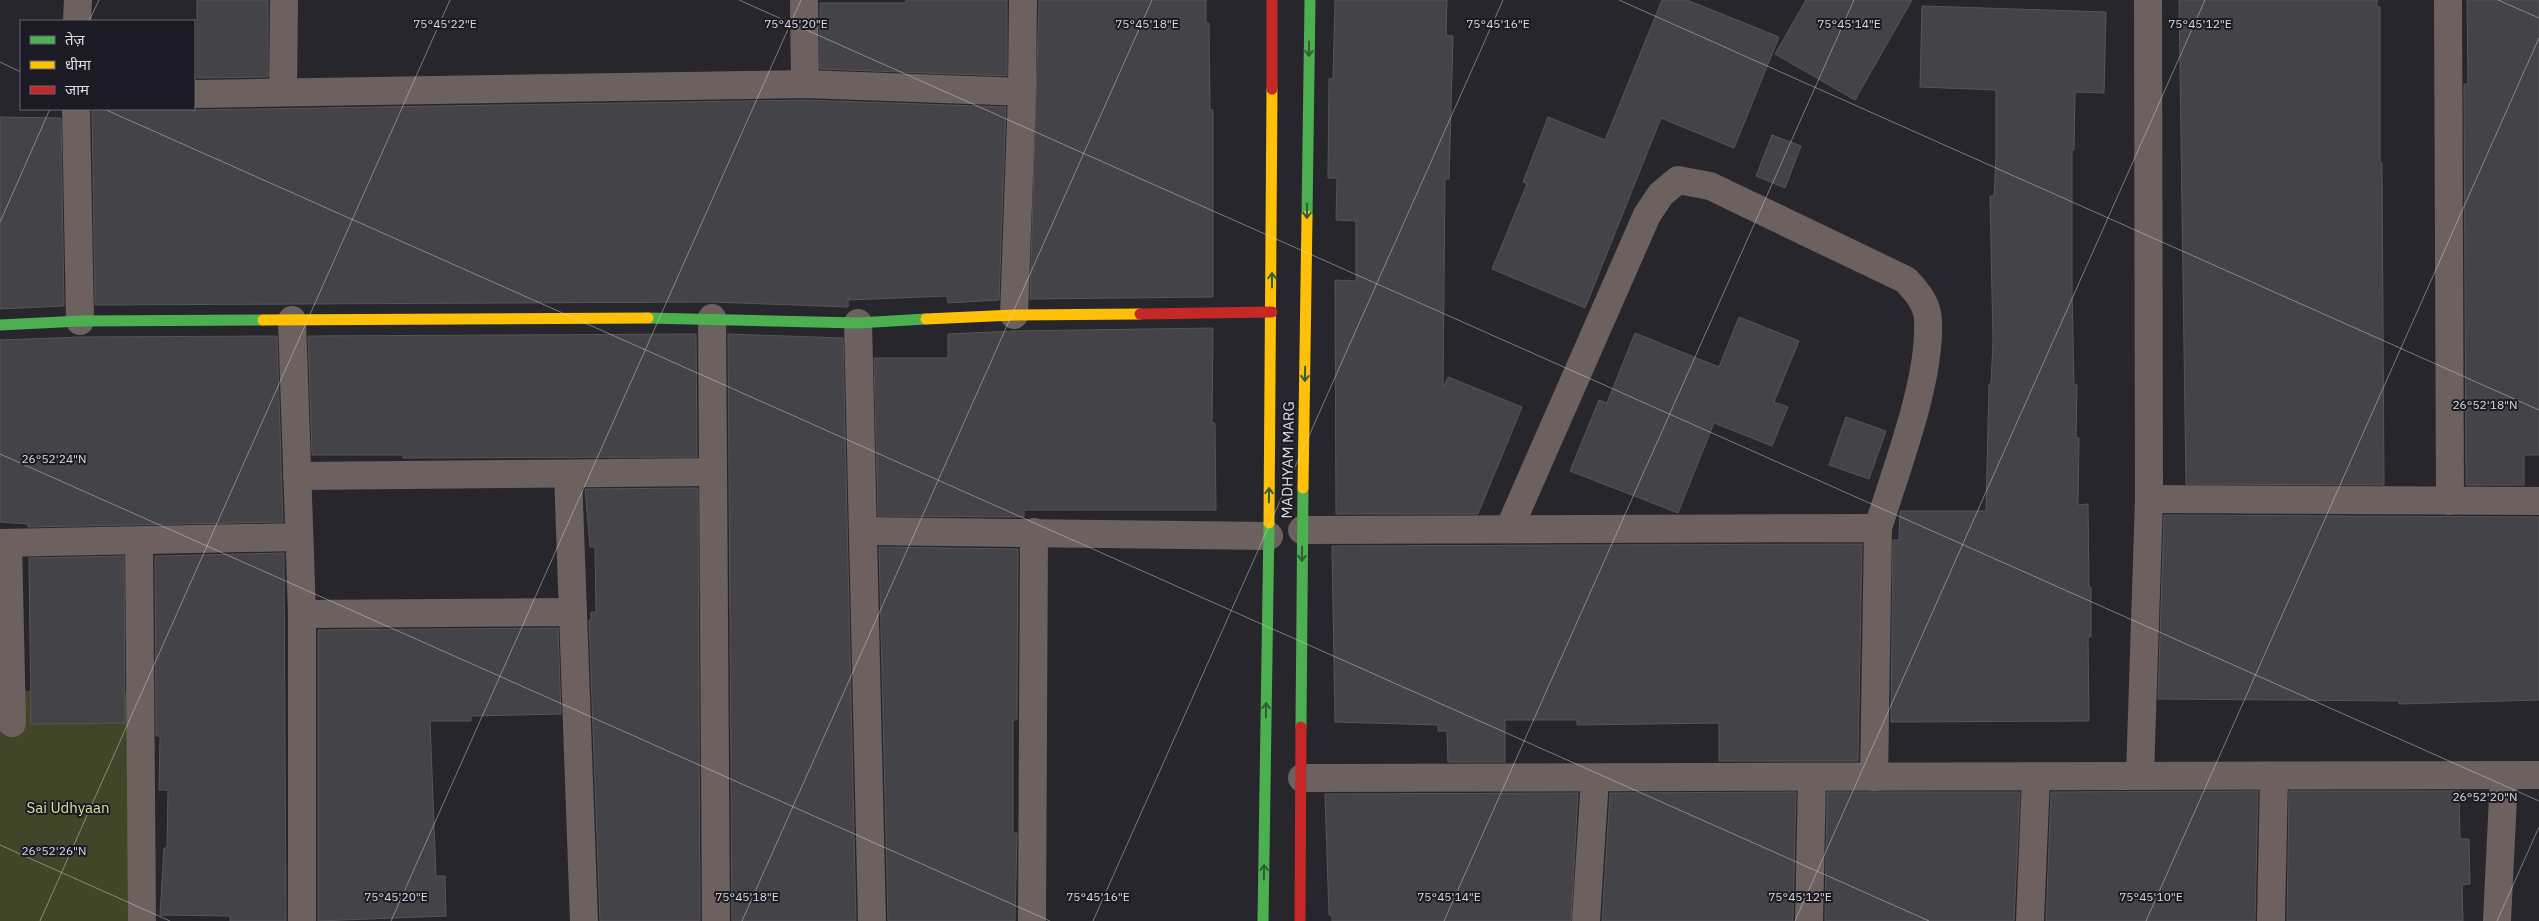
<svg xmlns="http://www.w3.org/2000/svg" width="2539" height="921" font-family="'IBM Plex Sans','Noto Sans Devanagari',sans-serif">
  <rect width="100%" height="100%" fill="#27262c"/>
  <!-- green -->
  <polygon fill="#414629" points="0,690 136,694 134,921 0,921"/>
  <!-- building -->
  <g fill="#444347" stroke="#56555a">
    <polygon points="197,0 268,0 268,77 197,78"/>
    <polygon points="906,0 1007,0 1007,76 820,69 820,3 906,3"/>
    <polygon points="1039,0 1206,0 1206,23 1209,23 1210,110 1213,110 1213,297 1030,299"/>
    <polygon points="1335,0 1447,0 1446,35 1453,36 1449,179 1445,179 1443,388 1448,377 1522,407 1478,514 1336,514 1335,280 1356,281 1356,221 1336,220 1337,178 1328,178 1329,79 1333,79"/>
    <polygon points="1662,0 1687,0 1779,37 1734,148 1661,118 1585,308 1492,269 1527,184 1523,182 1548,117 1605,140"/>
    <polygon points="1806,0 1912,0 1855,100 1775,54"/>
    <polygon points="2179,0 2377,0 2377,7 2380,7 2380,163 2382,163 2384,485 2186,484"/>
    <polygon points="2467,0 2539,0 2539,455 2524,455 2524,485 2466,485 2464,84 2468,84"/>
    <polygon points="1922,6 2106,12 2104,93 2075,92 2074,150 2072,150 2072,290 2074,385 2077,385 2076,438 2079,438 2078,505 2088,504 2089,587 2091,587 2091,637 2088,637 2089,721 1891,722 1893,540 1899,540 1900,511 1986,511 1989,384 1991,384 1993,342 1990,196 1994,196 1996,157 1996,90 1920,87"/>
    <polygon points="805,100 1006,107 999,300 948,303 947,296 848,300 848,307 712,302 95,305 92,109 194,110"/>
    <polygon points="0,117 61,118 64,306 0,309"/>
    <polygon points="1772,135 1801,146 1785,188 1756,176"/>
    <polygon points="1739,317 1799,341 1774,402 1788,407 1772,446 1714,423 1678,513 1570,471 1599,400 1607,403 1635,333 1719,367"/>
    <polygon points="1213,328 1212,423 1215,423 1216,510 1024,510 1024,517 878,516 874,358 948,358 948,334 1014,331"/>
    <polygon points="696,334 697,457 403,458 403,455 312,455 308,336"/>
    <polygon points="728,334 843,338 856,921 732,921"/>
    <polygon points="277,336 283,522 28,527 28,524 0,522 0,340 80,337"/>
    <polygon points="1846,417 1886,431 1869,479 1829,465"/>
    <polygon points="698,488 700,921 600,921 589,620 591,620 591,612 596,612 595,547 590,547 585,489"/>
    <polygon points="2164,515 2539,517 2539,700 2399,704 2399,701 2158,699"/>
    <polygon points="1862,544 1858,761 1719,761 1719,723 1577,725 1577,720 1505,720 1505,762 1448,762 1447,731 1438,731 1438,725 1335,722 1332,546"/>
    <polygon points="879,547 1018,549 1017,720 1013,720 1013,833 1017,833 1015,921 888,921"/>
    <polygon points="284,553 286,921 230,921 230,916 160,915 164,848 167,848 168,790 159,790 160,736 156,736 155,556"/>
    <polygon points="124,556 125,723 31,724 29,558"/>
    <polygon points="558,628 561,714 471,716 471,721 430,721 436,876 445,876 446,916 318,921 318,630"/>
    <polygon points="2258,791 2255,921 2046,921 2051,792"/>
    <polygon points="2289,791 2459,791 2460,839 2469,839 2470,884 2462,885 2463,921 2287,921"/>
    <polygon points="1796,792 1793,921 1602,921 1610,793"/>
    <polygon points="1827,792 2020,792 2014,921 1825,921"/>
    <polygon points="1578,793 1571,921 1332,921 1332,915 1329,915 1325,794"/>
  </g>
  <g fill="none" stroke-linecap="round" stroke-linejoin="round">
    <!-- street -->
    <g stroke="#6c615e" stroke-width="28">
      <polyline points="804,0 805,84"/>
      <polyline points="2448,0 2450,501"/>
      <polyline points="77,21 78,0"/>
      <polyline points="283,91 284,0"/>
      <polyline points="194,94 805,84 1022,92"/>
      <polyline points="76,109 80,321"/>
      <polyline points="1014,315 1022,92 1023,0"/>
      <polyline points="712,318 716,921"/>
      <polyline points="292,320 302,614 302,921"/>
      <polyline points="858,323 872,921"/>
      <polyline points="568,474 584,921"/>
      <polyline points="297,476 713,472"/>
      <polyline points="2149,499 2539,501"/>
      <path d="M1509,529L1647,215L1661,194L1678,180L1710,186L1906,280C1917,292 1927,303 1928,320C1931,381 1896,469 1878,528"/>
      <polyline points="1302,530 1878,528 1874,777"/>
      <polyline points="863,531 1269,536"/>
      <polyline points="139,540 142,921"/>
      <polyline points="0,543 299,537"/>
      <polyline points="8,543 12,723"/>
      <polyline points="302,614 573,612"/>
      <polyline points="2140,776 2149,499 2148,0"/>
      <polyline points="1302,778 2539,775"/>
      <polyline points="1032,921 1034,532"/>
      <polyline points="1586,921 1595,778"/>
      <polyline points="1809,921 1812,777"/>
      <polyline points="2030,921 2036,777"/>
      <polyline points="2271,921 2274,776"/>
      <polyline points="2497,921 2504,776"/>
    </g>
    <!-- fast -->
    <g stroke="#4caf50" stroke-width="11">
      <polyline points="1307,216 1310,0"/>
      <polyline points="648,318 858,323 926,319"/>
      <polyline points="0,325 80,321 263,320"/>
      <polyline points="1301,727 1303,488"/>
      <polyline points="1263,921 1269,523"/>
    </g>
    <!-- slow -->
    <g stroke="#ffc107" stroke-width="11">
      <polyline points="926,319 1014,315 1140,314"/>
      <polyline points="263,320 648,318"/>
      <polyline points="1303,488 1307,216"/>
      <polyline points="1269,523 1272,89"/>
    </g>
    <!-- jam -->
    <g stroke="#c62828" stroke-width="11">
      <polyline points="1272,0 1272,89"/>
      <polyline points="1140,314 1272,312"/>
      <polyline points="1300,921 1301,727"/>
    </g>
  </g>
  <!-- one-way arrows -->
  <defs><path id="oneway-shaft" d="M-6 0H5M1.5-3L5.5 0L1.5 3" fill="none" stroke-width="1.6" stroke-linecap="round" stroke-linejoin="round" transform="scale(1.25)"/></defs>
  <g stroke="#325d38">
    <use href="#oneway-shaft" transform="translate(1309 49) rotate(91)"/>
    <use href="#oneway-shaft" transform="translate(1307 211) rotate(91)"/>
    <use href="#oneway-shaft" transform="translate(1272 280) rotate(-90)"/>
    <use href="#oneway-shaft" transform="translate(1305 374) rotate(91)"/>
    <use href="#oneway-shaft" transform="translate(1269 495) rotate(-89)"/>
    <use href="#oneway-shaft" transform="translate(1302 554) rotate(91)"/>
    <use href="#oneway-shaft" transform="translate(1266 710) rotate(-89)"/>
    <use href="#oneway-shaft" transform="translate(1264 872) rotate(-89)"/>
  </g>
  <!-- ticks -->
  <path fill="none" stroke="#dcdbe2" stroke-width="1" stroke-opacity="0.45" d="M739,0L2539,801M1619,0L2539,410M2498,0L2539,18M89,21L99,0M0,62L21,72M104,109L1929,921M0,222L50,109M0,454L1050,921M0,845L170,921M40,921L450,0M391,921L801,0M742,921L1152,0M1093,921L1503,0M1444,921L1854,0M1795,921L2205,0M2146,921L2539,38M2497,921L2539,827"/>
  <g text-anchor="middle" stroke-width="4" stroke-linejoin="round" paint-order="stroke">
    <!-- street labels -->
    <g font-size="15" fill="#dcdbe2" stroke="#1c1a24">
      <text transform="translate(1288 460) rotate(-89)" y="5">MADHYAM MARG</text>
    </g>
    <!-- park labels -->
    <g font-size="15" fill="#d6e39c" stroke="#1c1a24">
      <text x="68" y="813">Sai Udhyaan</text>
    </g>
  </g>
  <g font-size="12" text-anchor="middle" fill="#dcdbe2" stroke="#1c1a24" stroke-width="4" stroke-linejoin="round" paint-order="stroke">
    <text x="445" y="28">75°45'22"E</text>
    <text x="796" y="28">75°45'20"E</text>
    <text x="1147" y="28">75°45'18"E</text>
    <text x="1498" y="28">75°45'16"E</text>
    <text x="1849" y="28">75°45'14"E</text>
    <text x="2200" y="28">75°45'12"E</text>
    <text x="2485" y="409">26°52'18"N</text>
    <text x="54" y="463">26°52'24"N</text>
    <text x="2485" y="801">26°52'20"N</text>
    <text x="54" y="855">26°52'26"N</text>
    <text x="396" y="901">75°45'20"E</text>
    <text x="747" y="901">75°45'18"E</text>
    <text x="1098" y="901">75°45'16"E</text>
    <text x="1449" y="901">75°45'14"E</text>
    <text x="1800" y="901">75°45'12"E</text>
    <text x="2151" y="901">75°45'10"E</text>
  </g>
  <!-- legend -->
  <rect x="20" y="20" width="175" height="90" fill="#1c1a24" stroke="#696770"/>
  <rect x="30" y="36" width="25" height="8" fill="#4caf50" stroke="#696770"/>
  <text x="65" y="45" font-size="15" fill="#dcdbe2">तेज़</text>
  <rect x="30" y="61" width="25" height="8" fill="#ffc107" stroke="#696770"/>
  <text x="65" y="70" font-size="15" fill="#dcdbe2">धीमा</text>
  <rect x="30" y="86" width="25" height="8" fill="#c62828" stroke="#696770"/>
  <text x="65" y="95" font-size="15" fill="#dcdbe2">जाम</text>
</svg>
